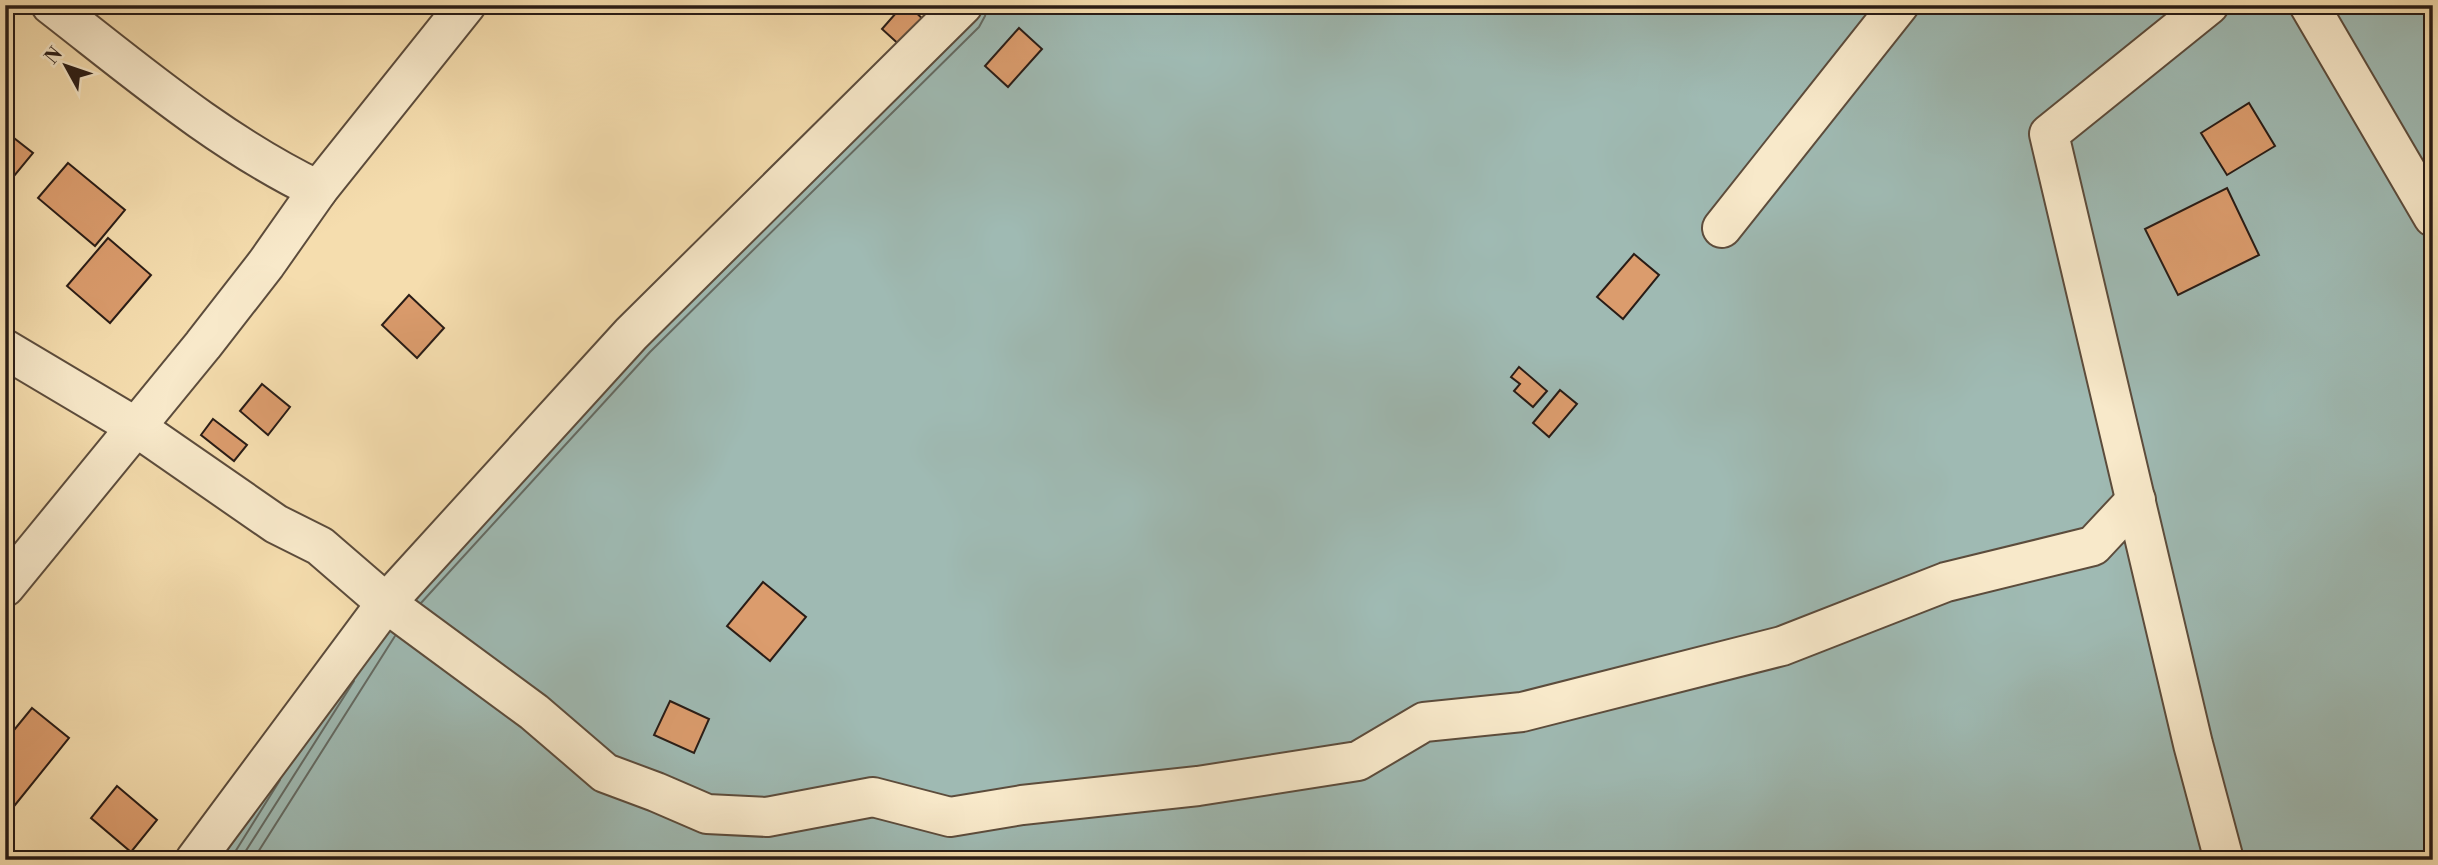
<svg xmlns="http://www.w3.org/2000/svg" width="2438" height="865" font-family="'Libre Bodoni',serif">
  <rect width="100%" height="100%" fill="#f5ddae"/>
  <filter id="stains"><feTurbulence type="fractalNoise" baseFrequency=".00286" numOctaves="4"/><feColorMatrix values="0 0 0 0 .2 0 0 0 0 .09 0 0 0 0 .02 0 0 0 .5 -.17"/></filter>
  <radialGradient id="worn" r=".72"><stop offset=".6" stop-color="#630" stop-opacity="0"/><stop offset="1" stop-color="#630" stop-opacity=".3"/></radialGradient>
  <!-- water -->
  <polygon fill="#9fbab3" stroke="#707b74" stroke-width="2" points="963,5 2433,5 2433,860 221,860 386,603"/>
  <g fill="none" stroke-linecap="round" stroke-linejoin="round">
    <!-- shore -->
    <g stroke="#646b64" stroke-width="2">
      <polyline points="421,603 650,352 979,27 985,16 987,5"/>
      <polyline points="230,860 280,780"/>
      <polyline points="240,860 354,681"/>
      <polyline points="253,860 395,636"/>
    </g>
  </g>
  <!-- building -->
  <g fill="#db9c6d" stroke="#291c16" stroke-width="2">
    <polygon points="903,5 908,5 927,23 903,48 882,29"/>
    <polygon points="1019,28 1042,49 1008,87 985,66"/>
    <polygon points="2249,103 2275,146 2227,175 2201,133"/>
    <polygon points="5,131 33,153 5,187"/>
    <polygon points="68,163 125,210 95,246 38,198"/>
    <polygon points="2227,188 2259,255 2178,295 2145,229"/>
    <polygon points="108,238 151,275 110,323 67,286"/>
    <polygon points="1634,254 1659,275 1623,319 1597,297"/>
    <polygon points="409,295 444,328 417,358 382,325"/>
    <polygon points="1519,367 1547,391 1533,407 1514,391 1520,384 1511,377"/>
    <polygon points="262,384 290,407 268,435 240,411"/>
    <polygon points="1560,390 1577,404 1549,437 1533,423"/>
    <polygon points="213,419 247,445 234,461 201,435"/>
    <polygon points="763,582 806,617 770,661 727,626"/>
    <polygon points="670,701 709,719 694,753 654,735"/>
    <polygon points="32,708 69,738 15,805 5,797 5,741"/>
    <polygon points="117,786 157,820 131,852 91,818"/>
  </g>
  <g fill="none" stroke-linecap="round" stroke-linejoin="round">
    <defs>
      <g id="minor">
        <path d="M51,5C136,71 220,143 318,190"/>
        <polyline points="2209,5 2049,134 2193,744 2224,860"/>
        <polyline points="2309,5 2433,217"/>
        <polyline points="1722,228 1899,5"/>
        <polyline points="5,349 136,427 276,524 320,546 386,603 534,712 605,773 656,792 707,814 767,817 873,797 950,817 1022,805 1198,786 1358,761 1424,722 1522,712 1782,646 1946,582 2093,546 2136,500"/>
        <polyline points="5,587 203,345 266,264 318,190 466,5"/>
        <polyline points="195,860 386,603 631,334 963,5"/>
      </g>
    </defs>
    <!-- minor casing -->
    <use href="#minor" stroke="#5c4c3c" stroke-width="42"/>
    <!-- minor -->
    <use href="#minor" stroke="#f8e9ca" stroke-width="38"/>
  </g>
  <!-- margin -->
  <rect width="2438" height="865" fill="none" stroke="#f5ddae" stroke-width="28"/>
  <rect x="7" y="7" width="2424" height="851" fill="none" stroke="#291c16" stroke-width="3.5"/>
  <rect x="14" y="14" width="2410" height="837" fill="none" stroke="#291c16" stroke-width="2"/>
  <!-- north arrow -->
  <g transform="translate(66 66) rotate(310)" stroke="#f8e9ca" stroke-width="5" paint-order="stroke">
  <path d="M0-5L12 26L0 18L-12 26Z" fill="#291c16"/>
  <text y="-10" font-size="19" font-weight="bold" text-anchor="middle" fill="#291c16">N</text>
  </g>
  <rect width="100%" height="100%" filter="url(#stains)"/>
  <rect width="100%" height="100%" fill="url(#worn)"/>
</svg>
